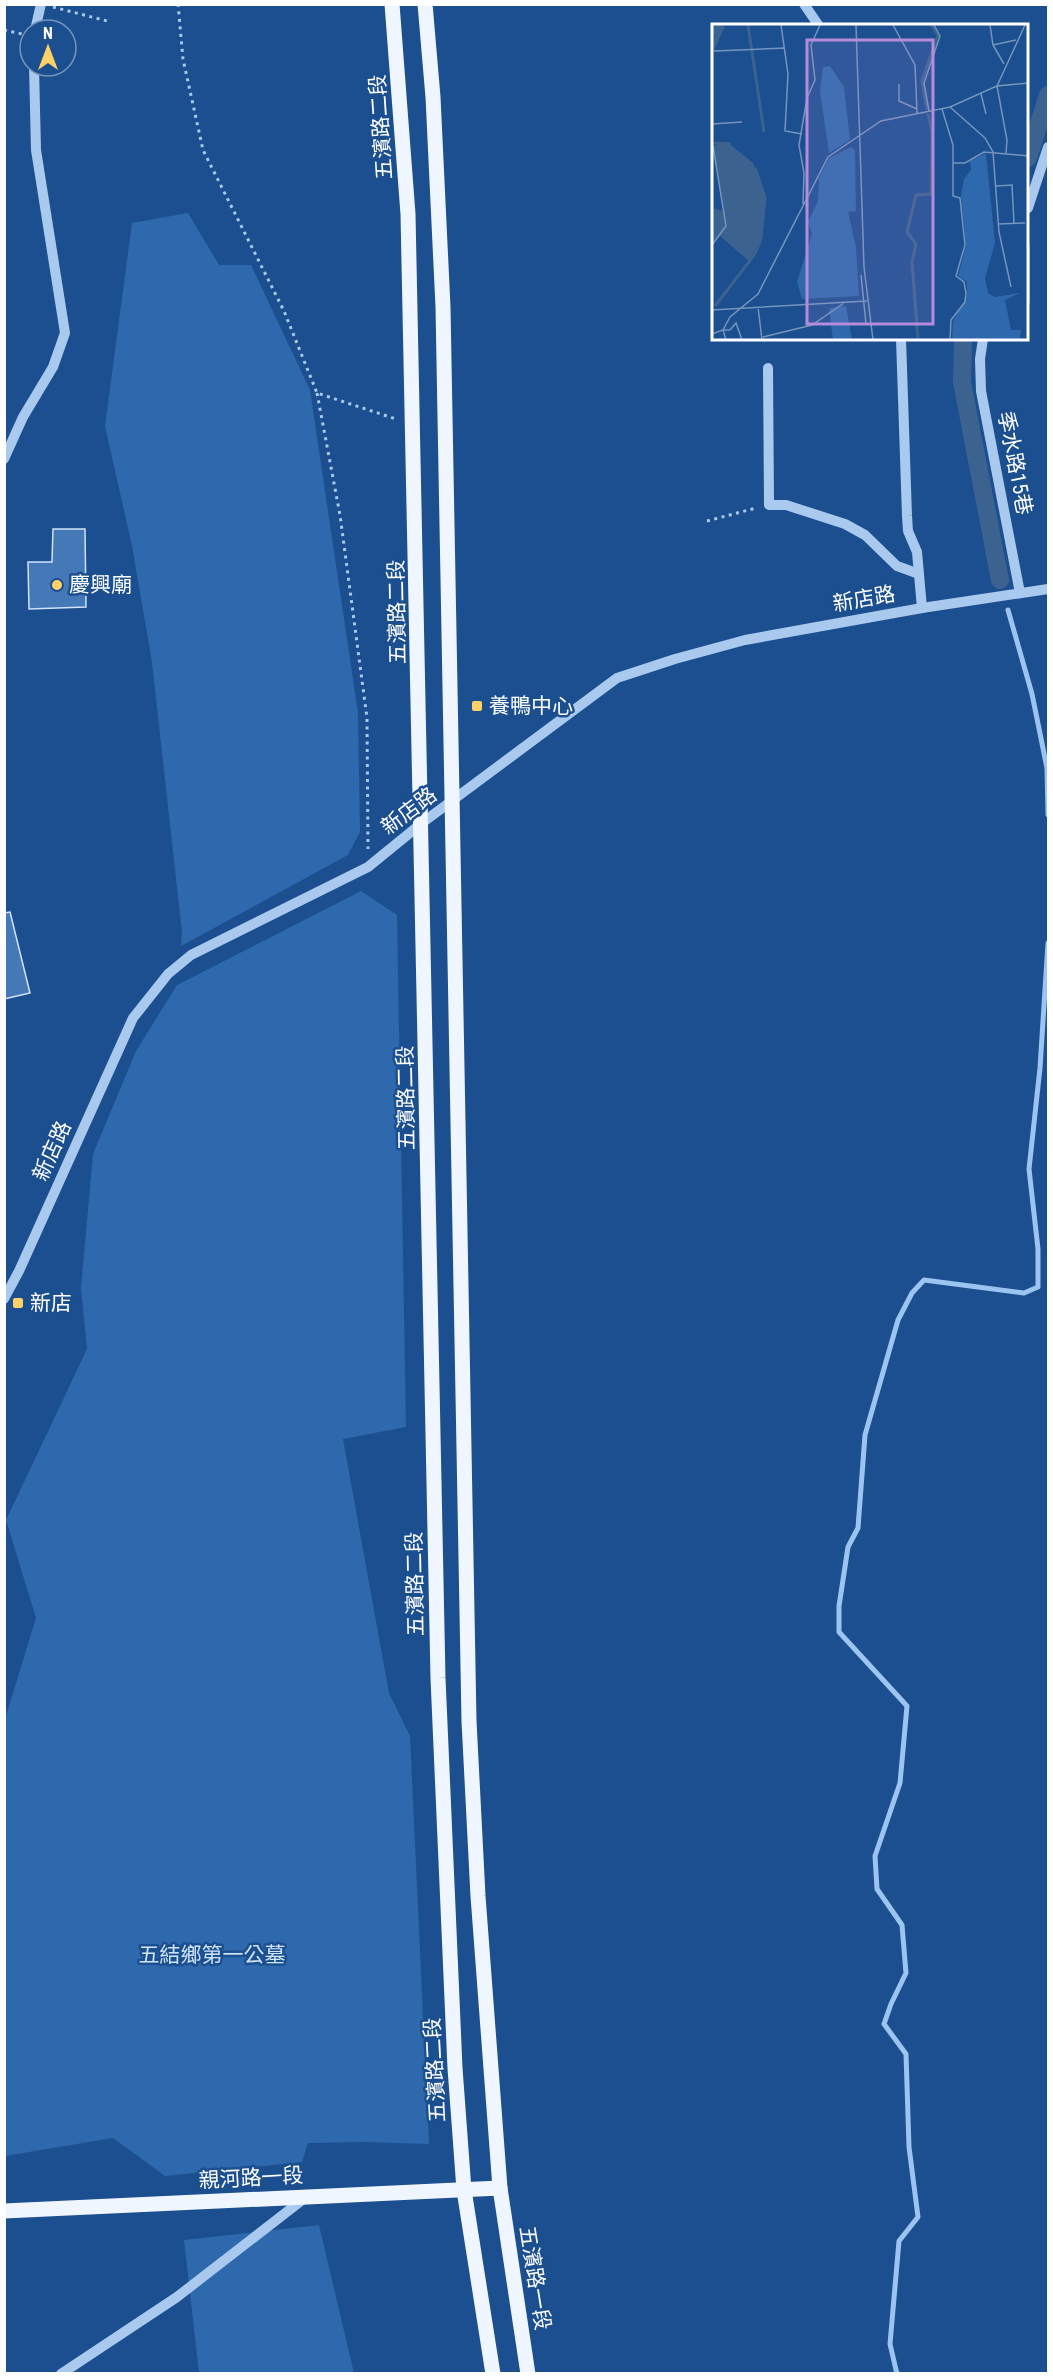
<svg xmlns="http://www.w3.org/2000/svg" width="1053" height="2378" font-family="'Roboto Condensed','Noto Sans TC',sans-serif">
  <rect width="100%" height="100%" fill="#1b4f8f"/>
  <!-- green -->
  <g fill="#2e69ad">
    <polygon points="188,213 219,265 251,265 310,390 358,713 360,832 348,855 181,946 182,932 152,662 132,546 105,426 132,223"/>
    <polygon points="361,891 397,915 406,1427 343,1439 389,1693 410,1736 429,2144 363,2142 308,2143 302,2162 165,2176 113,2138 5,2156 5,1719 36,1618 6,1520 87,1349 81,1288 93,1154 136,1051 177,985"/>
    <polygon points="319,2225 354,2373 199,2373 184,2240"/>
  </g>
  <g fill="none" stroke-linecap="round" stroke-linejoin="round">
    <!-- stream -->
    <g stroke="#9cc4f0" stroke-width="5">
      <polyline points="1008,610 1032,694 1047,768 1048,815"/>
      <polyline points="897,2374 890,2344 899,2241 918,2217 909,2147 906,2054 884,2024 891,2004 906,1973 902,1925 877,1889 875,1856 900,1783 907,1706 839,1632 839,1606 848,1547 858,1528 865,1435 898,1320 912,1293 924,1280 1024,1293 1038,1287 1038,1249 1029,1169 1040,1068 1048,943"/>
    </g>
    <!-- canal -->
    <g stroke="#3c6290" stroke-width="18">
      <polyline points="1028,158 1048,95"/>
      <polyline points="963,339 962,382 1000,580"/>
    </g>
  </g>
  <!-- building -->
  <g fill="#4478b7" stroke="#cfe3fa" stroke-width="1.5">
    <polygon points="53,529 85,529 86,607 29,609 28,562 52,562"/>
    <polygon points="10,912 30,993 4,999 4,913"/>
  </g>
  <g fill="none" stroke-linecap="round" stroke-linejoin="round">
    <!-- path -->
    <g stroke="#a9c9ee" stroke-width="3" stroke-dasharray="3 4.5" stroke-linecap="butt">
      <polyline points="178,4 183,59 203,150 284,311 317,393 396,419"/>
      <polyline points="53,7 111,22"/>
      <polyline points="4,30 22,34"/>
      <polyline points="317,393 340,515 367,718 368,849"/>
      <polyline points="707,521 756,508"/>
    </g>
    <!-- minor -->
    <g stroke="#a9c9ee" stroke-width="10">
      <polyline points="804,4 819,26"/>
      <polyline points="35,30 41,4"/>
      <polyline points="1028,208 1048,147"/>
      <polyline points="901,339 907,516 908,531 917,552 922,608"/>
      <polyline points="983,339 980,359 981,391 1020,593"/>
      <polyline points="768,368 769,505 786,505 845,524 865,535 897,566 919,574"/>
      <polyline points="4,459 23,417 53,367 65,333 36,150 34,66"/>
      <polyline points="4,1299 19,1271 133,1018 168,974 191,955 368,867 422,823 617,678 675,659 745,640 922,608 1048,589"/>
      <polyline points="61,2374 177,2297 306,2197"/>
    </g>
    <!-- major -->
    <g stroke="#f0f6ff" stroke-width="15">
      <polyline points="392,4 408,214 438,1678 455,2068 464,2190 493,2374"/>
      <polyline points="425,4 433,97 443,307 469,1721 478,1896 500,2188 528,2374"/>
      <polyline points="4,2211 500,2188"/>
    </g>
  </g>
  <!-- markers -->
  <g fill="#ffd166" stroke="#1b4f8f" stroke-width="2">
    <circle cx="57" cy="585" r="6"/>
    <rect x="471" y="700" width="12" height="12" rx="3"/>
    <rect x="12" y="1297" width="12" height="12" rx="3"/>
  </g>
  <g text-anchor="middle" stroke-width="5" stroke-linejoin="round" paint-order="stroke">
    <!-- street labels -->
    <g font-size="21" fill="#fff" stroke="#1b4f8f">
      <text transform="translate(381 127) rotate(-94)" y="7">五濱路二段</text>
      <text transform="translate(1015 463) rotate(79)" y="7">季水路15巷</text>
      <text transform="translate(864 599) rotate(-10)" y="7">新店路</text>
      <text transform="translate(397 612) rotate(-91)" y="7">五濱路二段</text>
      <text transform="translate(409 811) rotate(-37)" y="7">新店路</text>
      <text transform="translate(406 1098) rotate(-91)" y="7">五濱路二段</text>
      <text transform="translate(52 1151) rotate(-66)" y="7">新店路</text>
      <text transform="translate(415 1584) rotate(-91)" y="7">五濱路二段</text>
      <text transform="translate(435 2070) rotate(-93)" y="7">五濱路二段</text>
      <text transform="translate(251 2178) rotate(-3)" y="7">親河路一段</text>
      <text transform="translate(535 2278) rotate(81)" y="7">五濱路一段</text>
    </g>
    <!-- poi labels -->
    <g font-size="21" fill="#fff" stroke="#1b4f8f" text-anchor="start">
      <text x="69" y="592">慶興廟</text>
      <text x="489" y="713">養鴨中心</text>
      <text x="30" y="1310">新店</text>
    </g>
    <!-- park labels -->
    <g font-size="21" fill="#cfe3fa" stroke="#1b4f8f">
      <text x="212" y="1962">五結鄉第一公墓</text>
    </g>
  </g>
  <!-- overview -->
  <g transform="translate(712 24)">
    <rect width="316" height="316" fill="#1b4f8f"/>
    <path d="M118,42L132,63L138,116L117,129L108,67L111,43ZM139,123L143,126L144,187L136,188L144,223L147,272L90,275L85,258L100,210L96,198L106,177L107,154L117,134ZM274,129L283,219L273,254L276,269L283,273L308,269L293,276L299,306H309L308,316H240L241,297L255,272V258L246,252L254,222L249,172L252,155L259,146L258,137ZM134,282L140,316H121L117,284Z" fill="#2e69ad"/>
    <path d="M9,1L13,3L0,30V2ZM15,118L41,139L53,173L49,215L37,237L8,212L0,219V184L11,187L1,122Z" fill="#3c6290"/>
    <path fill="none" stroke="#3c6290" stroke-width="3" d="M36,1L52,108M215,86L210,57L226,11L219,1M0,119L19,120M3,282L43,230L49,215L53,173L43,144M206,316L200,238L204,220L195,208L204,171L219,170L220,108L216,90"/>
    <path fill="none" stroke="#7695bc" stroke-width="1.5" d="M69,1L76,50L73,107L90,110M144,1L152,243L161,316M181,1L203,41L205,89M278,1L281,21L292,40M281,21L304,16M2,27L73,24M187,60V77L205,85M269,70L274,90M238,83L273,114L281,128L287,208L299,263M230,85L241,121V139H253L272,128L317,132M217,87L212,59L228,12L222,1M0,100L30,98M294,129L295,116L285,62L316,59M284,162L300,161L302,199M91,180L92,149L87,121L95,74L103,56L99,21L108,1M286,200L313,199M0,221L14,202L1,122M317,221V279M149,251L154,300M46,283L50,316M0,286L155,277M0,310L11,306L18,293L46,270L116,133L169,97L238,83L285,62L313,1M51,313L100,301L132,279M14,316L11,306H18L24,299L30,316M238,316L239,296L253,278L254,269L252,258L244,252L253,221L248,174L241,172V139"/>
    <path fill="#b68bdc" fill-opacity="0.15" stroke="#b68bdc" stroke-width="3" d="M95,16H221V300H95Z"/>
    <rect width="316" height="316" fill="none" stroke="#fff" stroke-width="3"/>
  </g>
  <!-- border -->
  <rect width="1053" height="2378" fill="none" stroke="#ffffff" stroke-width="12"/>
  <!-- north arrow -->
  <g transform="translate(48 48)"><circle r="28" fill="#1b4f8f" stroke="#7695bc" stroke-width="1.5"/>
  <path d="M0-4.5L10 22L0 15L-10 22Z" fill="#ffd166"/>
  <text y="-9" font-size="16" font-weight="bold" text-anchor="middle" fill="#ffffff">N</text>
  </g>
</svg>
